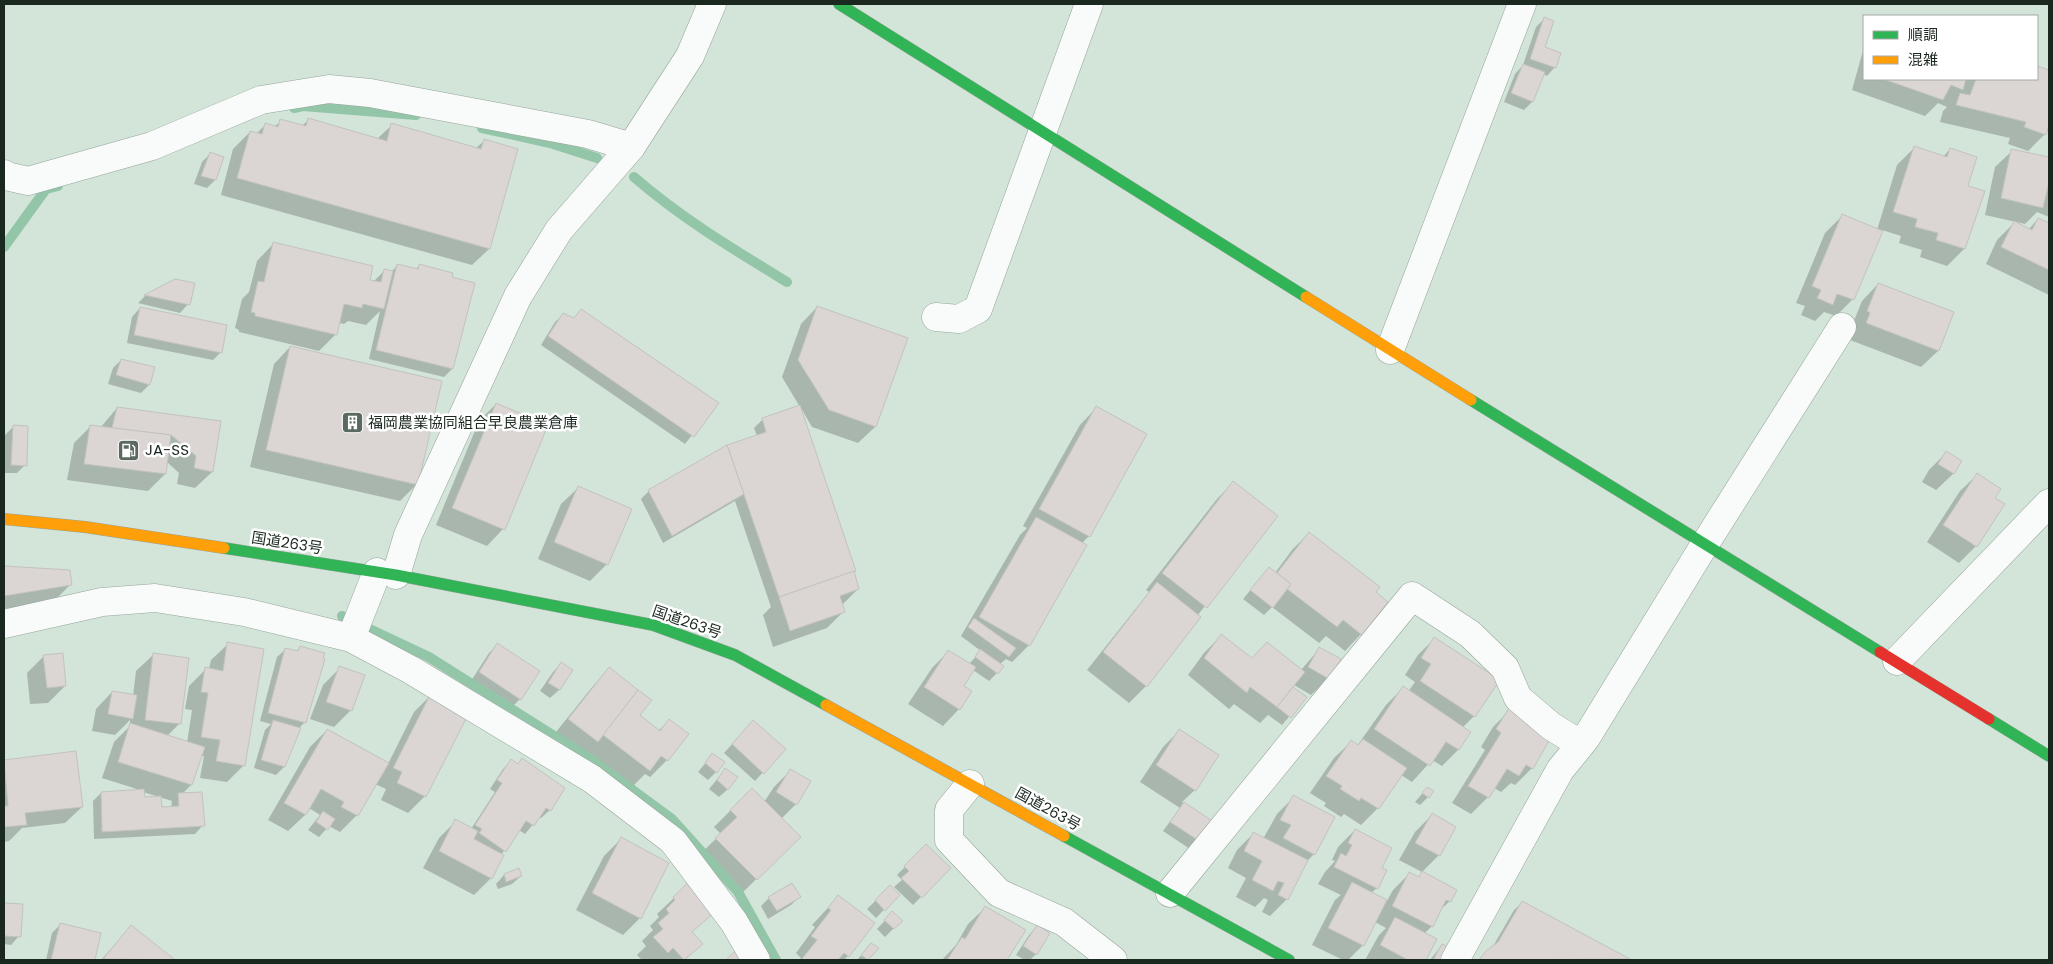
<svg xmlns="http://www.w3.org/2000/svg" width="2053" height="964" font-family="Poppins,'Noto Sans JP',sans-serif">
  <rect width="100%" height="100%" fill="#d3e4d9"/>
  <!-- shadow -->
  <g fill="#0003" fill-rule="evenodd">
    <polygon points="1544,19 1543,48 1555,67 1547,76 1543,74 1532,102 1524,110 1504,102 1515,74 1523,65 1536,27"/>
    <polygon points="1864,47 1864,79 1965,79 1963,84 1968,79 2037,79 2037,67 2049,71 2049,121 2045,134 2028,151 2008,144 2010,138 1940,122 1943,111 1947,107 1938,103 1925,116 1852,90"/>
    <polygon points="308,120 377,139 392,125 476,148 484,141 489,249 472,265 221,195 233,149 250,132 256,134 265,125 274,127 281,121 302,126"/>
    <polygon points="1914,148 1943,157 1950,149 1966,186 1983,192 1964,249 1947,266 1920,257 1922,250 1899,243 1901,236 1882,230 1853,299 1836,316 1824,312 1815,321 1801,315 1805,306 1796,303 1825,233 1842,216 1877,230 1897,165"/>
    <polygon points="2012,151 2049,159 2049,217 2037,212 2025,224 1985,215 1995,167"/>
    <polygon points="210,154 222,158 215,180 207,188 194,184 202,162"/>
    <polygon points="2038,219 2049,225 2049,295 1986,264 1997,240 2014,223 2028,230"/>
    <polygon points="273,244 373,282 385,270 391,272 398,265 415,270 419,266 452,369 444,377 369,359 380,311 366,325 348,321 344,324 339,323 336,334 319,351 239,332 239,330 235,328 242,299 249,292 257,261"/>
    <polygon points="175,281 188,304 180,313 138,303 145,296"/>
    <polygon points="1878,284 1952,313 1938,351 1921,367 1850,340 1854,330 1851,328 1862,301"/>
    <polygon points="817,307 875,427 858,443 812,427 801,408 858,589 842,605 844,611 827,628 773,647 763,615 771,607 735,501 663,543 641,499 649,491 757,436 754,428 763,419 800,407 782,377 801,324"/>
    <polygon points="140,308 221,352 213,360 127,343 132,317"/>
    <polygon points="581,310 717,403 685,444 541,345 555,322 564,314 573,319"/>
    <polygon points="290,347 417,484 400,501 250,467 274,364"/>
    <polygon points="121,360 149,385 141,393 108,384 113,368"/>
    <polygon points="496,404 503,529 487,546 436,525 479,421"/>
    <polygon points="117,408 220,422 212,472 195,488 177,484 179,473 167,462 165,474 148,491 67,480 74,443 90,427 100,428"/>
    <polygon points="1096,408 1089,536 1081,544 1029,645 1012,662 1006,659 1000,664 997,673 989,681 973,670 962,686 959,709 943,726 908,704 932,668 949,651 969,664 981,651 961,636 1020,535 1027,528 1023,526 1080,425"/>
    <polygon points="13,427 25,465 17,473 4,473 5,435"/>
    <polygon points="1946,453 1961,462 1953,474 1936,490 1922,482 1929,470"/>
    <polygon points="1977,475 1993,498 2003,504 1976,546 1959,563 1927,542 1960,491"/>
    <polygon points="1234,482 1277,516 1197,616 1146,686 1129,703 1087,670 1149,592 1146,590 1217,499"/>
    <polygon points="578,488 607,564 590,581 538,559 561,504"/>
    <polygon points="1309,533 1374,592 1361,634 1345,651 1326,636 1319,643 1272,607 1264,615 1243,599 1269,568 1275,573 1292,550"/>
    <polygon points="4,567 69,571 71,584 54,601 4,609"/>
    <polygon points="1221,636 1251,659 1301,670 1320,648 1328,679 1311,695 1294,685 1292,687 1305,698 1282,725 1268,715 1260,723 1234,704 1229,709 1188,675 1204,653"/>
    <polygon points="1435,638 1498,680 1474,716 1463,727 1470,732 1458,750 1442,766 1432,760 1412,782 1401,775 1378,808 1361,825 1344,814 1341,817 1324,806 1326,803 1310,793 1334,758 1351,742 1357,746 1386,705 1403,688 1408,692 1415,682 1405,675 1418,655"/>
    <path d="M228,644L244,765L227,782L200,778L204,756H201L191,785L182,794L203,825L195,834L94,839L93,801L101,793L140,790L102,778L114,742L130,726V720L115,735L92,731L96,709L112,692L133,696L136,671L153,655L180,723L167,736L187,743L192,710L185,709L189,686L206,669H209L211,660ZM143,792L172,801L171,808H161L144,798Z"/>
    <polygon points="497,645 520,699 512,707 471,681 489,653"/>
    <polygon points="300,647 305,722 299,728 284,767 276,775 254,768 265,730 271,724 260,721 277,657 286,649 296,652"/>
    <polygon points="44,656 65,686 48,703 30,704 27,673"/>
    <polygon points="561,664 571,670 559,690 550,698 540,691 553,672"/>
    <polygon points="340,668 351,710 334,727 310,719 323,685"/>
    <polygon points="609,669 638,715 658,731 669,721 687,734 667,760 650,777 645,774 632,787 586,752 581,757 552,737 593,686"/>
    <polygon points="431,695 425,796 408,813 381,800 386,789 375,784 357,815 340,832 329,826 319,837 308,830 320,815 309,808 305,815 288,831 268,820 310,747 327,730 388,764 414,712"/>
    <polygon points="1510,710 1524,724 1549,739 1532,768 1515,785 1511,783 1501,792 1494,788 1488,797 1471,814 1452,803 1485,750 1481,747 1493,727"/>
    <polygon points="745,730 784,749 755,781 724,753"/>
    <polygon points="1179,731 1195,790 1182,802 1211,822 1190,849 1163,831 1180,808 1140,782 1163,747"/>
    <polygon points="75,752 82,807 65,823 22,828 9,841 4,842 4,761"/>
    <polygon points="713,754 716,772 708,780 698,772"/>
    <polygon points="522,760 550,810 541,818 539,817 525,834 519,830 501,855 491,878 474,895 423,868 439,838 456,821 471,829 495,792 490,789 503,769 511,761 517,765"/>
    <polygon points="725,770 728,789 719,797 709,789"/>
    <polygon points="791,770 796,804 781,819 799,837 739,896 699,855 721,834 714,827 752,789 764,802 774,787"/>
    <polygon points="1427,788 1428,797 1420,805 1415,802"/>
    <polygon points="1294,797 1314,854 1307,861 1287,899 1270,916 1262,912 1268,900 1264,898 1255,907 1236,897 1246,878 1228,868 1237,850 1253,834 1263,839 1277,814"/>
    <polygon points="1432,815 1439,855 1422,872 1399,860 1415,832"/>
    <polygon points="1355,830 1380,868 1377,888 1371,893 1387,901 1393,890 1409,874 1417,878 1422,873 1450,901 1439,911 1432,926 1424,934 1435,939 1424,960 1365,960 1379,935 1386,928 1375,922 1363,945 1348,960 1343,960 1312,945 1335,900 1341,895 1318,884 1325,872 1335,861 1332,860 1338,847"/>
    <polygon points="621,839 640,918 623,935 576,910 604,856"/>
    <polygon points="926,846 949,868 913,905 894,887 902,880 897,875"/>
    <polygon points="504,875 521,876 512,884 498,889 496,884"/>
    <polygon points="890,887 898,895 876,918 867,909"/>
    <polygon points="799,897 791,905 768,919 761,906 769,898"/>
    <polygon points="838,897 848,956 844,960 799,960 801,958 796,953 815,927 812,925"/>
    <polygon points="674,898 714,911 691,933 701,944 685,960 642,960 637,955 646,946 642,941 653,930 650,926 659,917 657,914"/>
    <polygon points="1523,902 1628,960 1478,960 1492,948 1514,910"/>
    <polygon points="4,904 22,905 19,936 11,945 4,944"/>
    <polygon points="985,908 1024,931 1006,960 942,960 956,945 968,924"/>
    <polygon points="892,913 901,921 885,937 877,929"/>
    <polygon points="60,925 100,934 94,960 46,960 52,933"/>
    <polygon points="131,927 172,959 171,960 101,960"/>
    <polygon points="1037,927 1036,954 1030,960 1025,960 1016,955 1029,935"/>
    <polygon points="871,944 877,949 868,960 857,960"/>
    <polygon points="1442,945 1447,948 1441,960 1430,960"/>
  </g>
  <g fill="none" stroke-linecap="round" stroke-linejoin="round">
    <!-- stream -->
    <g stroke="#93c6a8" stroke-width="10">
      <polyline points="294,108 303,106 416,115"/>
      <polyline points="482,128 550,143 597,158"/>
      <path d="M634,177C681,218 733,249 787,282"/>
      <polyline points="4,247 46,189 58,186"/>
      <polyline points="342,616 429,657 589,758 672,819 738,892 776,960"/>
    </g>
  </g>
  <!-- building -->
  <g fill="#dbd5d3" stroke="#c2c3c0">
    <polygon points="1544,17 1554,21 1545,47 1561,53 1556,68 1530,59"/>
    <polygon points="1523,64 1545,72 1533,102 1511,93"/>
    <polygon points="2037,66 2049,70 2049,125 2046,135 2024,127 2026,122 1956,105 1960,93 1970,95 1976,79 2037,79"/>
    <polygon points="1883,79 1966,79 1963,90 1951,85 1943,100"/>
    <polygon points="308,118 387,141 391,123 481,149 484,139 518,149 490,249 237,178 250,131 262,134 265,123 278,127 280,119 306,126"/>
    <polygon points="1914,146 1947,157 1950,148 1977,157 1968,186 1985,191 1965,249 1936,240 1938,233 1915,227 1917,219 1893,212"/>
    <polygon points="2011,149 2049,157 2049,182 2043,208 2001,198"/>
    <polygon points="210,152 224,157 216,180 201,176"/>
    <polygon points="1842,214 1883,231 1854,300 1837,294 1833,305 1817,298 1821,290 1812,286"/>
    <polygon points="2038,218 2049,223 2049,270 2001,247 2014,221 2032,230"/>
    <polygon points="273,242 373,266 370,280 381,282 384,269 393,271 384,309 363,304 362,308 344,304 337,335 255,316 255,313 251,312 258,281 264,282"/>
    <polygon points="397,264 418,269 419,264 453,273 452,277 475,283 453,369 376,350"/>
    <polygon points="175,279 195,283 190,305 144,295"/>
    <polygon points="1878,283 1954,312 1939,351 1866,323 1870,313 1867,311"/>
    <polygon points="817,306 908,338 876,427 829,410 798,360"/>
    <polygon points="140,307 227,325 222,353 134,335"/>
    <polygon points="581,309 719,403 694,437 548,336 563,313 574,318"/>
    <polygon points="290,346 442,381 418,485 266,450"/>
    <polygon points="121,359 155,367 150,385 116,375"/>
    <polygon points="496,403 548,425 505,530 452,508"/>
    <polygon points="800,405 856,571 779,597 727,445 766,432 762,418"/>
    <polygon points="1096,406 1147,434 1090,537 1039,509"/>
    <polygon points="117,407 221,421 213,472 194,468 196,456 171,435 112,428"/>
    <polygon points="13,425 28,426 27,466 11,465"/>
    <polygon points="90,425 171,435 166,474 84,464"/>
    <polygon points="727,445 744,494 672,536 648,490"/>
    <polygon points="1946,451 1962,461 1954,474 1938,464"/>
    <polygon points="1977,473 2001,489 1995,498 2005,504 1977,547 1943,525"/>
    <polygon points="1233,481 1278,516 1207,608 1162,573"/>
    <polygon points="578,486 632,509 608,565 554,542"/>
    <polygon points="1036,517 1087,545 1030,646 979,617"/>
    <polygon points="1309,532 1380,587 1376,592 1388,602 1362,635 1343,620 1337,627 1287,589 1291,584 1277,573"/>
    <polygon points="4,566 70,570 72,585 4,596"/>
    <polygon points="1269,567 1291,584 1273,608 1250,590"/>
    <polygon points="854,571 859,589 840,596 845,612 790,631 779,597"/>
    <polygon points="1157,582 1201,617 1147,687 1103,652"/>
    <polygon points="974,618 1016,648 1009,657 968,627"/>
    <polygon points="1221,634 1252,658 1267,642 1305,672 1277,707 1250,687 1247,693 1204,658"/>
    <polygon points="1434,637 1500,680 1475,717 1420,681 1431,664 1421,658"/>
    <polygon points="227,642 264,649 245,766 216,761 220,740 201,737 208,693 201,692 205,667 223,671"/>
    <polygon points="497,643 540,671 521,700 479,672"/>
    <polygon points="300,646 325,653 323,658 325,659 306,723 268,713 285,648 298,651"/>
    <polygon points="1319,647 1341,659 1329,679 1308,667"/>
    <polygon points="980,649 1004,666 998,674 975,657"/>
    <polygon points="948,650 976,667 964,686 972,691 960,710 924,687"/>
    <polygon points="63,653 66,686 47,688 43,655"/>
    <polygon points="153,653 189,658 181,724 145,720"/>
    <polygon points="561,662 573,670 560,690 548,683"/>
    <polygon points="339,666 365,675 352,711 326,702"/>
    <polygon points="609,667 638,690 598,742 568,719"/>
    <polygon points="1403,686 1471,732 1459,750 1446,742 1430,766 1374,729"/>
    <polygon points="1293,687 1307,697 1291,718 1277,707"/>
    <polygon points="638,690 652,700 640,715 660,731 669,719 689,734 668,761 661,756 650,771 603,735"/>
    <polygon points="112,691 137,695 133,719 108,714"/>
    <polygon points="431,693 469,713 426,797 397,783 402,772 393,768"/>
    <polygon points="1509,708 1529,720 1526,724 1550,739 1533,769 1526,765 1519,776 1507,769 1489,798 1468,786 1501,733 1496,729"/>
    <polygon points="273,720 301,728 285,767 261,760"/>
    <polygon points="753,720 786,749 764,774 732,744"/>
    <polygon points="130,723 205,747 192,785 118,762"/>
    <polygon points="327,729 389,763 358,816 341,807 344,802 321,789 306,815 284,803"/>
    <polygon points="1179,729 1219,755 1196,791 1156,765"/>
    <polygon points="1363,739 1407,768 1379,809 1361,798 1359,801 1340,789 1342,786 1326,776 1351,740 1358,745"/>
    <polygon points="76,751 83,807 25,813 27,825 4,827 4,806 8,806 4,760"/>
    <polygon points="712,753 725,762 717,773 705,763"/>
    <polygon points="522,758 565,788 551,811 546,808 534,826 526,821 506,852 479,833 482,829 475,825 502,783 497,780 511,759 518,764"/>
    <polygon points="725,768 738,777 728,790 717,780"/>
    <polygon points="790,769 811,781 797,805 776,792"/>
    <polygon points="1427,787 1434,791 1429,798 1422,793"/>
    <polygon points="752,788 801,837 757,880 715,838 737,817 730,810"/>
    <polygon points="144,789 145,797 161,796 162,807 179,806 178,793 202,792 205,826 102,832 101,792"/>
    <polygon points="1293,795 1335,817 1315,855 1283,838 1291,825 1280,820"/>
    <polygon points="1184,802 1212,821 1199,841 1170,822"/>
    <polygon points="323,811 335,819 328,830 316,822"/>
    <polygon points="1432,813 1456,827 1440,856 1415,843"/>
    <polygon points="455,819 478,831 474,839 504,855 492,879 439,851"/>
    <polygon points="1355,829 1392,848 1382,868 1387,870 1378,889 1334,867 1341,853 1346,856 1352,845 1348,843"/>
    <polygon points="1253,832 1308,860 1288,900 1278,895 1284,883 1278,881 1273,891 1252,880 1262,861 1244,851"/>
    <polygon points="621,837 669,863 641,919 592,893"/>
    <polygon points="926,844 951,868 922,898 901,878 909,871 904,866"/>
    <polygon points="519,868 522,876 506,882 504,874"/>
    <polygon points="1422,871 1457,890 1451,902 1446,900 1433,927 1392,906 1409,872 1419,877"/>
    <polygon points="690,881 716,911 692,932 703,944 684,960 673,948 668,953 653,937 663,929 658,923 669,913 666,909 675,900 673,897"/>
    <polygon points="1352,882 1387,900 1364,946 1328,928"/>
    <polygon points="792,883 801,897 777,911 768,897"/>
    <polygon points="890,885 900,895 885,911 875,900"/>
    <polygon points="838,895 875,923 849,957 844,953 838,960 801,960 817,940 811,936 831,910 828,908"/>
    <polygon points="1522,901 1630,959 1479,960 1486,951 1498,942"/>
    <polygon points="4,903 23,904 21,937 4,936"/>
    <polygon points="985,906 1026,930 1007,960 947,960 962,937 965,939"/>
    <polygon points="892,911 903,921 894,929 884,920"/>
    <polygon points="1395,917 1437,939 1426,960 1408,960 1380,945"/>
    <polygon points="60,923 101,933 95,960 51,960"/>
    <polygon points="131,925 174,959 172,960 103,959"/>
    <polygon points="1037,925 1050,933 1037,955 1023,946"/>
    <polygon points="871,943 879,948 868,960 861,955"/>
    <polygon points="1442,944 1449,947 1442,960 1433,960"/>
    <polygon points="737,949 746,960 726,960"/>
  </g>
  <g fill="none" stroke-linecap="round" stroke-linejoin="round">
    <defs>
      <g id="street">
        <polyline points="4,174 6,176 28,181 152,146 261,100 329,89 370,93 588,134 631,147"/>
        <polyline points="936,317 959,319 978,309 1089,4"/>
        <polyline points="1390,350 1522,4"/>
        <polyline points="396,575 408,535 518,296 559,230 631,147 690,56 712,4"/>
        <polyline points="4,624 102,602 155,598 244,612 351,638 411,670 592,779 673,841 734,922 756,960"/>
        <polyline points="351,638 377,572"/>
        <polyline points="1897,661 2049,503"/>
        <polyline points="970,784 949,810 949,840 999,893 1064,922 1113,960"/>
        <polyline points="1170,893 1412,596 1470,634 1505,668 1518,698 1551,726 1580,744"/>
        <polyline points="1455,960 1560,770 1586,738 1705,544 1842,327"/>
      </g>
      <g id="fast">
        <polyline points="839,4 1306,297"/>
        <polyline points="1471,400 1880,652"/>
        <polyline points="224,548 396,575 653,625 735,655 826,705"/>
        <polyline points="1989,719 2049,756"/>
        <polyline points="1064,836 1289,960"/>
      </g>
      <g id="slow">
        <polyline points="1306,297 1471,400"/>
        <polyline points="4,519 85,527 224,548"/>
        <polyline points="826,705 1064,836"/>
      </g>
      <polyline id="jam" points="1880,652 1989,719"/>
    </defs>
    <!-- street casing -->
    <use href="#street" stroke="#96a49b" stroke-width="29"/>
    <!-- fast casing -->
    <use href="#fast" stroke="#96a49b" stroke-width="12"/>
    <!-- slow casing -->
    <use href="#slow" stroke="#96a49b" stroke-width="12"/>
    <!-- jam casing -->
    <use href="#jam" stroke="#96a49b" stroke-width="12"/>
    <!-- street -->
    <use href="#street" stroke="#f8fbf9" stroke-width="28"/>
    <!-- fast -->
    <use href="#fast" stroke="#30b455" stroke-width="11"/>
    <!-- slow -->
    <use href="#slow" stroke="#ff9f0a" stroke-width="11"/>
    <!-- jam -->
    <use href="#jam" stroke="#e5322d" stroke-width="11"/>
  </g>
  <!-- icons -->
  <defs>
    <symbol id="building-square" viewBox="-11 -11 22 22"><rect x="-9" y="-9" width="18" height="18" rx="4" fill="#5b6a61" stroke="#fff"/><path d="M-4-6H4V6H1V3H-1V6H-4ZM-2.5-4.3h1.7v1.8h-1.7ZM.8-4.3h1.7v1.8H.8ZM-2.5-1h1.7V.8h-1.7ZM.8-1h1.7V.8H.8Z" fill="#fff"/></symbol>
    <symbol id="fuel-square" viewBox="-11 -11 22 22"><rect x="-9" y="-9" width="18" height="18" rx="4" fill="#5b6a61" stroke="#fff"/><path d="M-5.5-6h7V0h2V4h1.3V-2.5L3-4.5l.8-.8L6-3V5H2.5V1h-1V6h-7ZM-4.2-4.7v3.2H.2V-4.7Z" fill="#fff"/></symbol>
  </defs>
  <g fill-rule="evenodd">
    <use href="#building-square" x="340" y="410" width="25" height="25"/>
    <use href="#fuel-square" x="116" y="438" width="25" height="25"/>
  </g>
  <g text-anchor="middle" stroke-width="5" stroke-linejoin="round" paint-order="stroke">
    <!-- poi labels -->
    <g font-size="15" fill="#1b2820" stroke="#fff" text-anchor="start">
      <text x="368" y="428">福岡農業協同組合早良農業倉庫</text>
      <text x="145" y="455">JA-SS</text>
    </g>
    <!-- street labels -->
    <g font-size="15" fill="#1b2820" stroke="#fff">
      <text transform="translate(287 543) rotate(9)" y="5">国道263号</text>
      <text transform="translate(687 622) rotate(19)" y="5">国道263号</text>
      <text transform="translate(1048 809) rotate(29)" y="5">国道263号</text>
    </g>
  </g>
  <!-- border -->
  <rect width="2053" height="964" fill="none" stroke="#1b2820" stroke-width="10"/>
  <!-- legend -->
  <rect x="1863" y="15" width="175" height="65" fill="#ffffff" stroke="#a4a9a6"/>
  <rect x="1873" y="31" width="25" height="8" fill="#30b455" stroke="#a4a9a6"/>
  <text x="1908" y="40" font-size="15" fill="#1b2820">順調</text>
  <rect x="1873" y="56" width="25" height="8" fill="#ff9f0a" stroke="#a4a9a6"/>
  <text x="1908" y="65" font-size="15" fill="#1b2820">混雑</text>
</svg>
